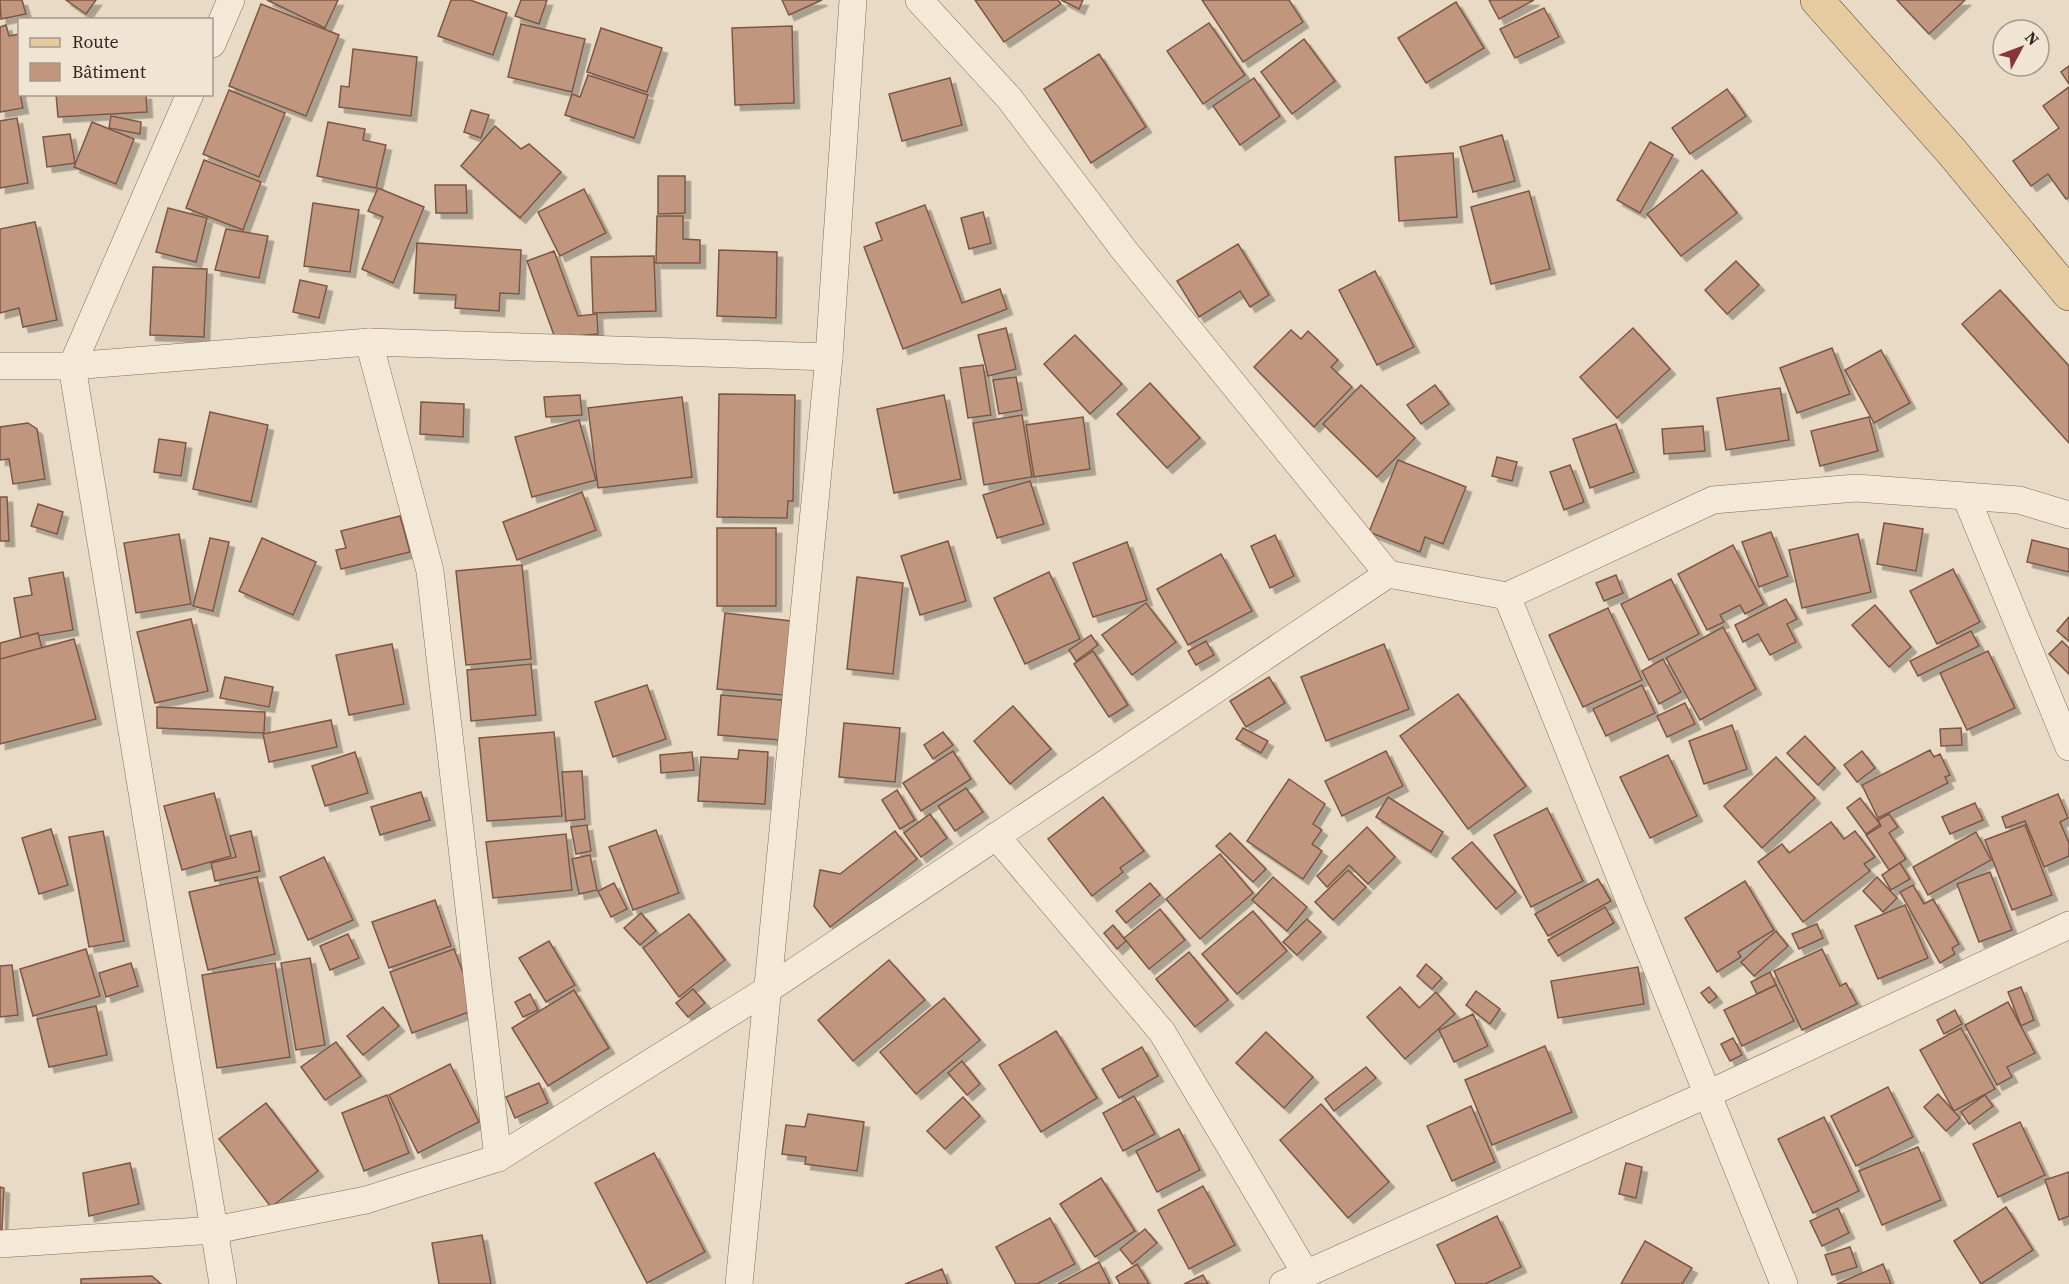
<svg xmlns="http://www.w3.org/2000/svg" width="2069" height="1284" font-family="'Source Serif 4',serif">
  <defs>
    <filter id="shadow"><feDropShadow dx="5.5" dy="5.5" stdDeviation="0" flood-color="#0004"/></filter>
  </defs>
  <rect width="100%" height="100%" fill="#e8dac4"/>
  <!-- building -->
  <g fill="#c1967f" stroke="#7c5746" stroke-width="1.5" filter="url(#shadow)">
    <polygon points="0,0 22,0 26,14 1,19"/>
    <polygon points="66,0 96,0 86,14"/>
    <polygon points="267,0 338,0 325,28"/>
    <polygon points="451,0 470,0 507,13 493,55 438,36"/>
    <polygon points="521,0 547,0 539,24 515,16"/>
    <polygon points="782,0 822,0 789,15"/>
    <polygon points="975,0 1058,0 1061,4 1004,42"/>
    <polygon points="1061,0 1083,0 1079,9"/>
    <polygon points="1202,0 1289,0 1303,22 1243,62"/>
    <polygon points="1489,0 1534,0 1499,19"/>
    <polygon points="1897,0 1965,0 1929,34"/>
    <polygon points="1456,2 1484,48 1426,83 1398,38"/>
    <polygon points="261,4 339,35 306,116 229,86"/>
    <polygon points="1544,8 1559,37 1515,58 1500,29"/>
    <polygon points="1209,23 1245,75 1203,104 1167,51"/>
    <polygon points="521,24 585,39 572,92 508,77"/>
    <polygon points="6,25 9,36 20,34 20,94 23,108 0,112 0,27"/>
    <polygon points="792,26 794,103 735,105 732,28"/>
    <polygon points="601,28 662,48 647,92 587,72"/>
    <polygon points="1304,39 1335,81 1292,114 1261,72"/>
    <polygon points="353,49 417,57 411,116 339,107 341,86 349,87"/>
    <polygon points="1099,54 1146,127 1091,163 1044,89"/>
    <polygon points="2069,66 2069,84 2061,72"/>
    <polygon points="588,75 648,95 634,138 565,115 572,94 580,97"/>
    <polygon points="950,78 962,125 902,141 889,94"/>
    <polygon points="1254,78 1280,116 1240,145 1213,106"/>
    <polygon points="2069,87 2069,197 2066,199 2048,174 2031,186 2013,161 2059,128 2043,106"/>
    <polygon points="1727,89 1746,116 1690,154 1672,128"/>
    <polygon points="229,90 285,113 259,177 203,154"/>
    <polygon points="56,94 146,94 147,112 58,117"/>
    <polygon points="471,110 489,115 481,138 464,132"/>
    <polygon points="111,116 141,122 140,134 109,128"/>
    <polygon points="17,118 28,183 0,188 0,121"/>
    <polygon points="92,122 134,139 116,184 74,167"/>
    <polygon points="328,122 365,129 363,140 386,145 376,188 317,176"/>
    <polygon points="495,126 521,149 529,144 561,172 520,218 461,166"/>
    <polygon points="70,134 75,163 47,167 43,137"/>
    <polygon points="1502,135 1515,181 1473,192 1460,147"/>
    <polygon points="1650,142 1673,155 1640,213 1617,200"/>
    <polygon points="1453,153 1457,217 1399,221 1395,157"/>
    <polygon points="204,160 261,182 243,230 186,208"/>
    <polygon points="1702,170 1737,213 1681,256 1647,214"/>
    <polygon points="658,176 685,176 685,213 658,214"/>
    <polygon points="435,185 466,185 467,213 436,213"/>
    <polygon points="378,188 424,207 393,283 362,269 383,217 368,211"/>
    <polygon points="584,189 606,233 560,256 538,212"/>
    <polygon points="1529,191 1550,269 1491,284 1471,207"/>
    <polygon points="313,203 359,210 350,272 304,266"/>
    <polygon points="925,205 962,303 1000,289 1007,309 903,349 864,247 882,240 876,223"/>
    <polygon points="168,208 207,218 196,262 156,252"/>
    <polygon points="983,212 991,243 969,249 961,218"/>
    <polygon points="657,216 683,216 683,239 700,240 700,263 656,263"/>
    <polygon points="35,222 57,320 23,327 19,308 0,313 0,229"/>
    <polygon points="226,229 268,236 259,278 215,270"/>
    <polygon points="417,243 521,250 519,294 500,293 499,311 455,308 456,295 414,293"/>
    <polygon points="1238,244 1269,295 1250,307 1240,291 1199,317 1177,281"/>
    <polygon points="719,250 777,252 776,318 717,316"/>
    <polygon points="554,251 578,316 597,314 598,334 555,338 527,261"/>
    <polygon points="654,256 656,311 593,313 591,257"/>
    <polygon points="1736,261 1759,285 1727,314 1705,290"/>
    <polygon points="153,267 207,269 204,337 150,335"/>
    <polygon points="1375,271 1414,347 1377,365 1339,290"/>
    <polygon points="300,280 327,286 319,318 293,312"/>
    <polygon points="2000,290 2069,366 2069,443 1962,324"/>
    <polygon points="1006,328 1016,369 988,376 978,335"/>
    <polygon points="1633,328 1670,369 1617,418 1580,377"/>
    <polygon points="1291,330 1301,339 1308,331 1338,360 1331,367 1352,387 1314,427 1254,367"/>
    <polygon points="1075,335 1122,384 1090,414 1044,364"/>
    <polygon points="1832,348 1850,394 1797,413 1780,368"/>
    <polygon points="1881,350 1910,403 1874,423 1845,370"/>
    <polygon points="983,365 991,415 968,418 960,368"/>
    <polygon points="1016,377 1022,410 999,414 993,380"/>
    <polygon points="1150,383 1200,438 1167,468 1117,414"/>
    <polygon points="1361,385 1415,438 1377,477 1323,424"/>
    <polygon points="1435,385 1449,404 1421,424 1407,405"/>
    <polygon points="1780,388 1789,440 1726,450 1717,398"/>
    <polygon points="719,394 795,395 793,501 788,501 787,518 717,517"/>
    <polygon points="580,395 582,415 546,417 544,397"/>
    <polygon points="944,395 961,479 894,493 877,409"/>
    <polygon points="682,397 692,477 598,488 588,408"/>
    <polygon points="421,402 464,404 463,437 420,434"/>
    <polygon points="210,412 268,425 251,502 193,489"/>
    <polygon points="1022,415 1032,477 984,485 973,423"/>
    <polygon points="1083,417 1090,469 1034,477 1026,425"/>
    <polygon points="1869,417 1878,451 1820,466 1811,431"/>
    <polygon points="579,420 596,480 532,497 515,437"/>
    <polygon points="28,423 37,429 45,479 13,484 9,459 0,460 0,427"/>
    <polygon points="1616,424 1634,472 1590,488 1573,439"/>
    <polygon points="1703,426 1705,451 1664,454 1662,429"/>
    <polygon points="159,439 186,443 181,476 154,472"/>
    <polygon points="1497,457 1517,462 1512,481 1492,476"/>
    <polygon points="1398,460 1466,487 1443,544 1425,537 1420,552 1369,532"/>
    <polygon points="1570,465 1584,502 1564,510 1550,472"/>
    <polygon points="1030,481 1044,524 997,538 983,495"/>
    <polygon points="582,492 596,530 517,560 503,522"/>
    <polygon points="0,497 7,497 9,541 0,541"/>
    <polygon points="38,504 63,512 57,534 31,526"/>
    <polygon points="400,516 410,552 341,569 336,550 346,548 341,531"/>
    <polygon points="1884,523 1923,529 1916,571 1877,564"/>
    <rect x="717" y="528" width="59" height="78"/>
    <polygon points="1771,532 1788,576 1759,587 1742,542"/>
    <polygon points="179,534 191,604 136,613 124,543"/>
    <polygon points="1858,534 1871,592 1802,608 1789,550"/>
    <polygon points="1275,535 1294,576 1270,588 1251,546"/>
    <polygon points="210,538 229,542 213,611 193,606"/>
    <polygon points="262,538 316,562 293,615 239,591"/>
    <polygon points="2032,540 2069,549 2069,572 2027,562"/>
    <polygon points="948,541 966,601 920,615 901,556"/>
    <polygon points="1127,542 1147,600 1093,617 1073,563"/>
    <polygon points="1733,545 1764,604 1745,614 1740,605 1720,615 1724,622 1707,630 1678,574"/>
    <polygon points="1221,554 1252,611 1188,645 1157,589"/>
    <polygon points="522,565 531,659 466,665 456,571"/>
    <polygon points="1953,569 1980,622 1937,644 1910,591"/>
    <polygon points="63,572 73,630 21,639 14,598 32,595 29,578"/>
    <polygon points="1049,572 1080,639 1025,664 994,598"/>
    <polygon points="1616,575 1623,593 1604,601 1596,583"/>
    <polygon points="857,577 903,583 893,674 847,669"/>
    <polygon points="1671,579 1699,634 1649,660 1621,604"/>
    <polygon points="1786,599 1797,619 1787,624 1796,642 1770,655 1758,634 1743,642 1735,625"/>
    <polygon points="1146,603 1176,642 1132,675 1102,635"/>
    <polygon points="1875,605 1911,647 1889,667 1852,625"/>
    <polygon points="1608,608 1642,680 1583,707 1549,635"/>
    <polygon points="725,613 791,621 783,695 717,689"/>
    <polygon points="2069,617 2069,641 2057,631"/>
    <polygon points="191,619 208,691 155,703 137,632"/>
    <polygon points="1723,627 1756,689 1700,720 1666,658"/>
    <polygon points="1971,631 1979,646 1918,676 1910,661"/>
    <polygon points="38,633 59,716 0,731 0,643"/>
    <polygon points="1091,635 1098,645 1076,661 1069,650"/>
    <polygon points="74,639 96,719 0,744 0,659"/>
    <polygon points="1206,641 1214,655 1196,665 1188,651"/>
    <polygon points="2062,641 2069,648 2069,674 2049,654"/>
    <polygon points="392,644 404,704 349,715 336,655"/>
    <polygon points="1384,644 1409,709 1326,741 1301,677"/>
    <polygon points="1093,651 1128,705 1109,717 1074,664"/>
    <polygon points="1988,651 2015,708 1967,730 1940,673"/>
    <polygon points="1663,659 1681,692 1659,704 1642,671"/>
    <polygon points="531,664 536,715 471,721 467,670"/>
    <polygon points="225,677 273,687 269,707 220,698"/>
    <polygon points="1269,677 1285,703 1246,727 1230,701"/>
    <polygon points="647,685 666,739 613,757 595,702"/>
    <polygon points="1642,685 1655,713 1606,736 1593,709"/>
    <polygon points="1458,694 1526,786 1468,829 1400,736"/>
    <polygon points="721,695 782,700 780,740 718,735"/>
    <polygon points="1685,703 1695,724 1667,737 1657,716"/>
    <polygon points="1013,706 1051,749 1010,784 974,741"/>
    <polygon points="157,707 265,712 264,733 157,728"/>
    <polygon points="331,720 337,747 269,762 263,734"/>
    <polygon points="844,723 900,728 895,782 839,777"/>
    <polygon points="1732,725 1747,769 1704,784 1689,741"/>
    <polygon points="1243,728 1268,741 1261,753 1236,739"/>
    <polygon points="1961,728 1962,745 1941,746 1940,729"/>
    <polygon points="554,732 562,816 487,821 479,738"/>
    <polygon points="943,732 953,745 933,759 924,745"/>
    <polygon points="1805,736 1835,768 1818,785 1787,753"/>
    <polygon points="739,750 768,752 765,804 698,801 701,757 738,759"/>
    <polygon points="1930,750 1934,757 1940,754 1950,775 1945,777 1948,783 1878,818 1862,785"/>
    <polygon points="953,751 971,779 921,811 903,783"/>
    <polygon points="1386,751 1403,786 1342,816 1325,781"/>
    <polygon points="1862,751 1875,768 1857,782 1844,765"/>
    <polygon points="355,752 368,793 325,806 312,766"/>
    <polygon points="692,752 694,770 661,773 660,755"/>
    <polygon points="1668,755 1697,816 1650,838 1620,777"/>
    <polygon points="1776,757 1815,798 1762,848 1724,806"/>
    <polygon points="582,771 585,819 566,821 562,772"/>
    <polygon points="1289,779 1325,804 1313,824 1322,830 1312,844 1322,851 1303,879 1247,841"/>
    <polygon points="966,788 983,812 955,831 938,806"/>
    <polygon points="897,790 915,820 900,829 882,800"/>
    <polygon points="421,792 430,820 380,835 371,807"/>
    <polygon points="214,793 231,856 182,870 164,806"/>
    <polygon points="2058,794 2068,818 2060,822 2069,843 2069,856 2044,867 2025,821 2006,828 2002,817"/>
    <polygon points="1103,797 1144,851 1120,868 1123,872 1092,896 1048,839"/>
    <polygon points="1388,797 1443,832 1431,852 1376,817"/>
    <polygon points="1860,798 1880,824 1866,834 1847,808"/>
    <polygon points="1975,803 1983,820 1950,834 1942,817"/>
    <polygon points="1547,808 1583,881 1531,907 1494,835"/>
    <polygon points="930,814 947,838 921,857 904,833"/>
    <polygon points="1889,814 1898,827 1889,833 1906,859 1889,870 1866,835 1881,826 1878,820"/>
    <polygon points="1831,822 1844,839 1855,831 1875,857 1864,864 1870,871 1803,922 1758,862 1782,844 1789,853"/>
    <polygon points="587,825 591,851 576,854 571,827"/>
    <polygon points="2025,825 2052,895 2012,910 1985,840"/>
    <polygon points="1367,827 1395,857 1368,884 1349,865 1327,887 1317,876"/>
    <polygon points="51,829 68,885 39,894 22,838"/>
    <polygon points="656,830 679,893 633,910 609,847"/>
    <polygon points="103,831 124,941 89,947 69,837"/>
    <polygon points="251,831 260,871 215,881 211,863 236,857 230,836"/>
    <polygon points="895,831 917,859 830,927 814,906 820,870 840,874"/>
    <polygon points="1976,832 1991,860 1928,895 1913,867"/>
    <polygon points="1230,833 1266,869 1253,882 1216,846"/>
    <polygon points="566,834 572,890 493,898 486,842"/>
    <polygon points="1472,842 1516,892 1496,909 1452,858"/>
    <polygon points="1220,854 1253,893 1200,939 1166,899"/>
    <polygon points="590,855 597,890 579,894 572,859"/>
    <polygon points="324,857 353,920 308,940 280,877"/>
    <polygon points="1900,863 1910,879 1891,890 1882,875"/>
    <polygon points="1348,870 1366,887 1333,920 1315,902"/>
    <polygon points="1990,872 2012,930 1979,942 1957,884"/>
    <polygon points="257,877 275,954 208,970 189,892"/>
    <polygon points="1273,877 1307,907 1287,931 1252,900"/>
    <polygon points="1877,877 1897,898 1883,912 1863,891"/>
    <polygon points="1598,879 1611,901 1548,936 1535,914"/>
    <polygon points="1745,881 1774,930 1738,952 1741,957 1717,972 1685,918"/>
    <polygon points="614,883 627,909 611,917 598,891"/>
    <polygon points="1150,883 1160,895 1126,923 1116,911"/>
    <polygon points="1913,885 1924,904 1933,899 1959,944 1952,948 1955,954 1940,963 1900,892"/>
    <polygon points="435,900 451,946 389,968 372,922"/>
    <polygon points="1905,905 1928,958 1878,979 1855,926"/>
    <polygon points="1605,907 1614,923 1558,956 1548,940"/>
    <polygon points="1160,909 1185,940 1149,969 1124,938"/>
    <polygon points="1253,911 1287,951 1237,994 1202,954"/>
    <polygon points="641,913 656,931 640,945 624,928"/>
    <polygon points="689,914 725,960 679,997 643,948"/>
    <polygon points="1307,919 1321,932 1297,955 1283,942"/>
    <polygon points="1817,924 1823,938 1799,949 1792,934"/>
    <polygon points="1113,925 1126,941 1117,949 1104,933"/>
    <polygon points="1776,931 1788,946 1754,976 1741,962"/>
    <polygon points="348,934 359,958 330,970 320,946"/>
    <polygon points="549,941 575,985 546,1002 519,958"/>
    <polygon points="86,949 100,996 33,1016 20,969"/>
    <polygon points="454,949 477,1009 412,1033 390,972"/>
    <polygon points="1822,949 1840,986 1846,983 1857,1004 1802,1030 1774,971"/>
    <polygon points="1189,952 1228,1000 1195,1027 1156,979"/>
    <polygon points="310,958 325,1045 296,1050 281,963"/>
    <polygon points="889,960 925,1000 853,1061 818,1020"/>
    <polygon points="131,963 138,986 106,997 99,973"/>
    <polygon points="275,963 290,1057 217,1068 202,975"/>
    <polygon points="1426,964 1442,978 1432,989 1417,976"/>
    <polygon points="12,965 18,1015 0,1017 0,966"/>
    <polygon points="1638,967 1644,1004 1558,1018 1551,981"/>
    <polygon points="1770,972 1776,985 1757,994 1751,982"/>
    <polygon points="1776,985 1794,1021 1742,1046 1724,1010"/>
    <polygon points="1400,987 1419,1008 1436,992 1455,1014 1405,1059 1367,1017"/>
    <polygon points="1709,987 1717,997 1709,1003 1701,993"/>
    <polygon points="2021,987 2034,1020 2021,1026 2008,992"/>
    <polygon points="693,989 705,1003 688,1017 676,1003"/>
    <polygon points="574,990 609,1048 548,1086 512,1028"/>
    <polygon points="1476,991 1500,1009 1490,1024 1466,1005"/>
    <polygon points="530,994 538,1010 523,1017 515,1002"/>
    <polygon points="944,998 980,1040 916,1094 880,1052"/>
    <polygon points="2008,1002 2035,1053 2007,1067 2012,1077 1997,1085 1965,1025"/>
    <polygon points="96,1006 107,1055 49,1067 37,1019"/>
    <polygon points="383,1007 399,1026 363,1055 347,1036"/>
    <polygon points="1955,1010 1962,1024 1944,1034 1937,1020"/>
    <polygon points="1473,1014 1488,1046 1454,1062 1439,1030"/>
    <polygon points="1961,1028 1995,1089 1954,1111 1920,1050"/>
    <polygon points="1056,1031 1097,1098 1041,1132 999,1065"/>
    <polygon points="1266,1032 1313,1077 1284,1108 1236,1063"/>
    <polygon points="1733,1038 1742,1055 1730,1061 1721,1044"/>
    <polygon points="336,1042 361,1076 325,1100 301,1067"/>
    <polygon points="1545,1046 1572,1112 1492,1145 1465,1080"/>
    <polygon points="1142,1047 1158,1076 1119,1098 1102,1069"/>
    <polygon points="962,1061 980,1084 967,1095 948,1073"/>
    <polygon points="450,1064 479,1122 418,1153 389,1095"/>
    <polygon points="1366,1067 1376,1078 1334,1111 1325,1099"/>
    <polygon points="539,1083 548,1103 515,1118 506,1097"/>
    <polygon points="1888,1087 1913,1137 1856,1166 1831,1116"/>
    <polygon points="1938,1094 1960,1118 1946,1131 1924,1107"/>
    <polygon points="387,1095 409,1153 364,1171 342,1113"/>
    <polygon points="1985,1095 1993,1106 1969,1124 1961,1112"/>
    <polygon points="1134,1096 1155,1134 1123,1151 1103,1113"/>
    <polygon points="963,1097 980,1116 945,1149 927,1131"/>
    <polygon points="266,1103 318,1171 271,1207 219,1139"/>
    <polygon points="1321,1104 1389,1182 1348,1218 1280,1140"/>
    <polygon points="1471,1106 1495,1162 1452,1181 1427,1126"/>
    <polygon points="808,1114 864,1122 857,1171 805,1164 806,1157 782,1154 786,1125 805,1127"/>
    <polygon points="1824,1117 1859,1191 1813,1213 1778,1139"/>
    <polygon points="2020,1122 2045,1175 1998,1197 1973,1144"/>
    <polygon points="1179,1129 1200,1170 1157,1192 1136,1151"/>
    <polygon points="1918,1147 1941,1200 1882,1225 1859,1171"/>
    <polygon points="654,1153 705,1252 647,1283 595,1183"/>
    <polygon points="130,1163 139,1204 89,1216 83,1173"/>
    <polygon points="1626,1163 1642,1167 1636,1198 1619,1194"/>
    <polygon points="2069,1172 2069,1216 2059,1220 2045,1180"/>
    <polygon points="1101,1178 1135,1231 1095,1257 1060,1204"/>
    <polygon points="1203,1186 1235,1245 1189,1269 1158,1210"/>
    <polygon points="0,1187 4,1188 2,1230 0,1230"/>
    <polygon points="2006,1207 2033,1250 1981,1284 1954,1241"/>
    <polygon points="1838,1208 1849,1233 1822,1246 1810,1221"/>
    <polygon points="1497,1216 1521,1267 1485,1284 1456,1284 1437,1245"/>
    <polygon points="1050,1218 1075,1264 1037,1284 1016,1284 996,1247"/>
    <polygon points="1145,1229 1157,1243 1132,1264 1120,1249"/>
    <polygon points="482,1235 491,1284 439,1284 432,1243"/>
    <polygon points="1645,1241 1692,1268 1682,1284 1621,1284"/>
    <polygon points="1850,1247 1857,1267 1832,1275 1825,1255"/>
    <polygon points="1099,1262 1110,1284 1058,1284"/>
    <polygon points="1137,1264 1149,1284 1120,1284 1116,1277"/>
    <polygon points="1883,1264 1891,1284 1837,1284"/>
    <polygon points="942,1269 948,1284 905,1284"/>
    <polygon points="1203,1275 1208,1284 1184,1284"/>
    <polygon points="152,1276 161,1284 81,1284 81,1279"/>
  </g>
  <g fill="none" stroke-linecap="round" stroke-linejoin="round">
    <defs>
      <g id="street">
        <polyline points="919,0 1009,98 1124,250 1388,574"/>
        <polyline points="212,44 231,0"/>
        <polyline points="190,94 72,366 223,1284"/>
        <polyline points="369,342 430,571 498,1158"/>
        <polyline points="0,366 72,366 369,342 829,357"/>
        <polyline points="1966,497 2069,747"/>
        <polyline points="1507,596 1784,1284"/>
        <polyline points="996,836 1162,1032 1306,1274"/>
        <polyline points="0,1244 215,1230 366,1200 498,1158 767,990 1388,574 1507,596 1713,500 1856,488 2019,500 2069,515"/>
        <polyline points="739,1284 829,357 853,0"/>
        <polyline points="1283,1284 1708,1094 2069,925"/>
      </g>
      <polyline id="primary" points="1817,0 1952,152 2069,294"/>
    </defs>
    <!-- street casing -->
    <use href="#street" stroke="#806d5d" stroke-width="28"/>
    <!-- primary casing -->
    <use href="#primary" stroke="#4e3c31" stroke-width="34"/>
    <!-- street -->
    <use href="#street" stroke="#f4e9d6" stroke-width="27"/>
    <!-- primary -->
    <use href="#primary" stroke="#e6cba1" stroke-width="33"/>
  </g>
  <!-- legend -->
  <rect x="18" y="18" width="195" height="78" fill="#f0e5d3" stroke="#a4998b" stroke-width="1.5"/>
  <rect x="30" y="38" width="30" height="9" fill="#e6cba1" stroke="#a4998b" stroke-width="1.5"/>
  <text x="72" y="48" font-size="18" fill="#32271f">Route</text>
  <rect x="30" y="63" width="30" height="18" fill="#c1967f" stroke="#a4998b" stroke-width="1.5"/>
  <text x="72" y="78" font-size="18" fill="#32271f">Bâtiment</text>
  <!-- north arrow -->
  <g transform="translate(2021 48) rotate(49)"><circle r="28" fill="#f0e5d3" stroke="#a4998b" stroke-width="1.5"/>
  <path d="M0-4.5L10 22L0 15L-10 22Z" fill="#87353b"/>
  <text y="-9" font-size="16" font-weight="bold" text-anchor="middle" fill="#32271f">N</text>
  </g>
</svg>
